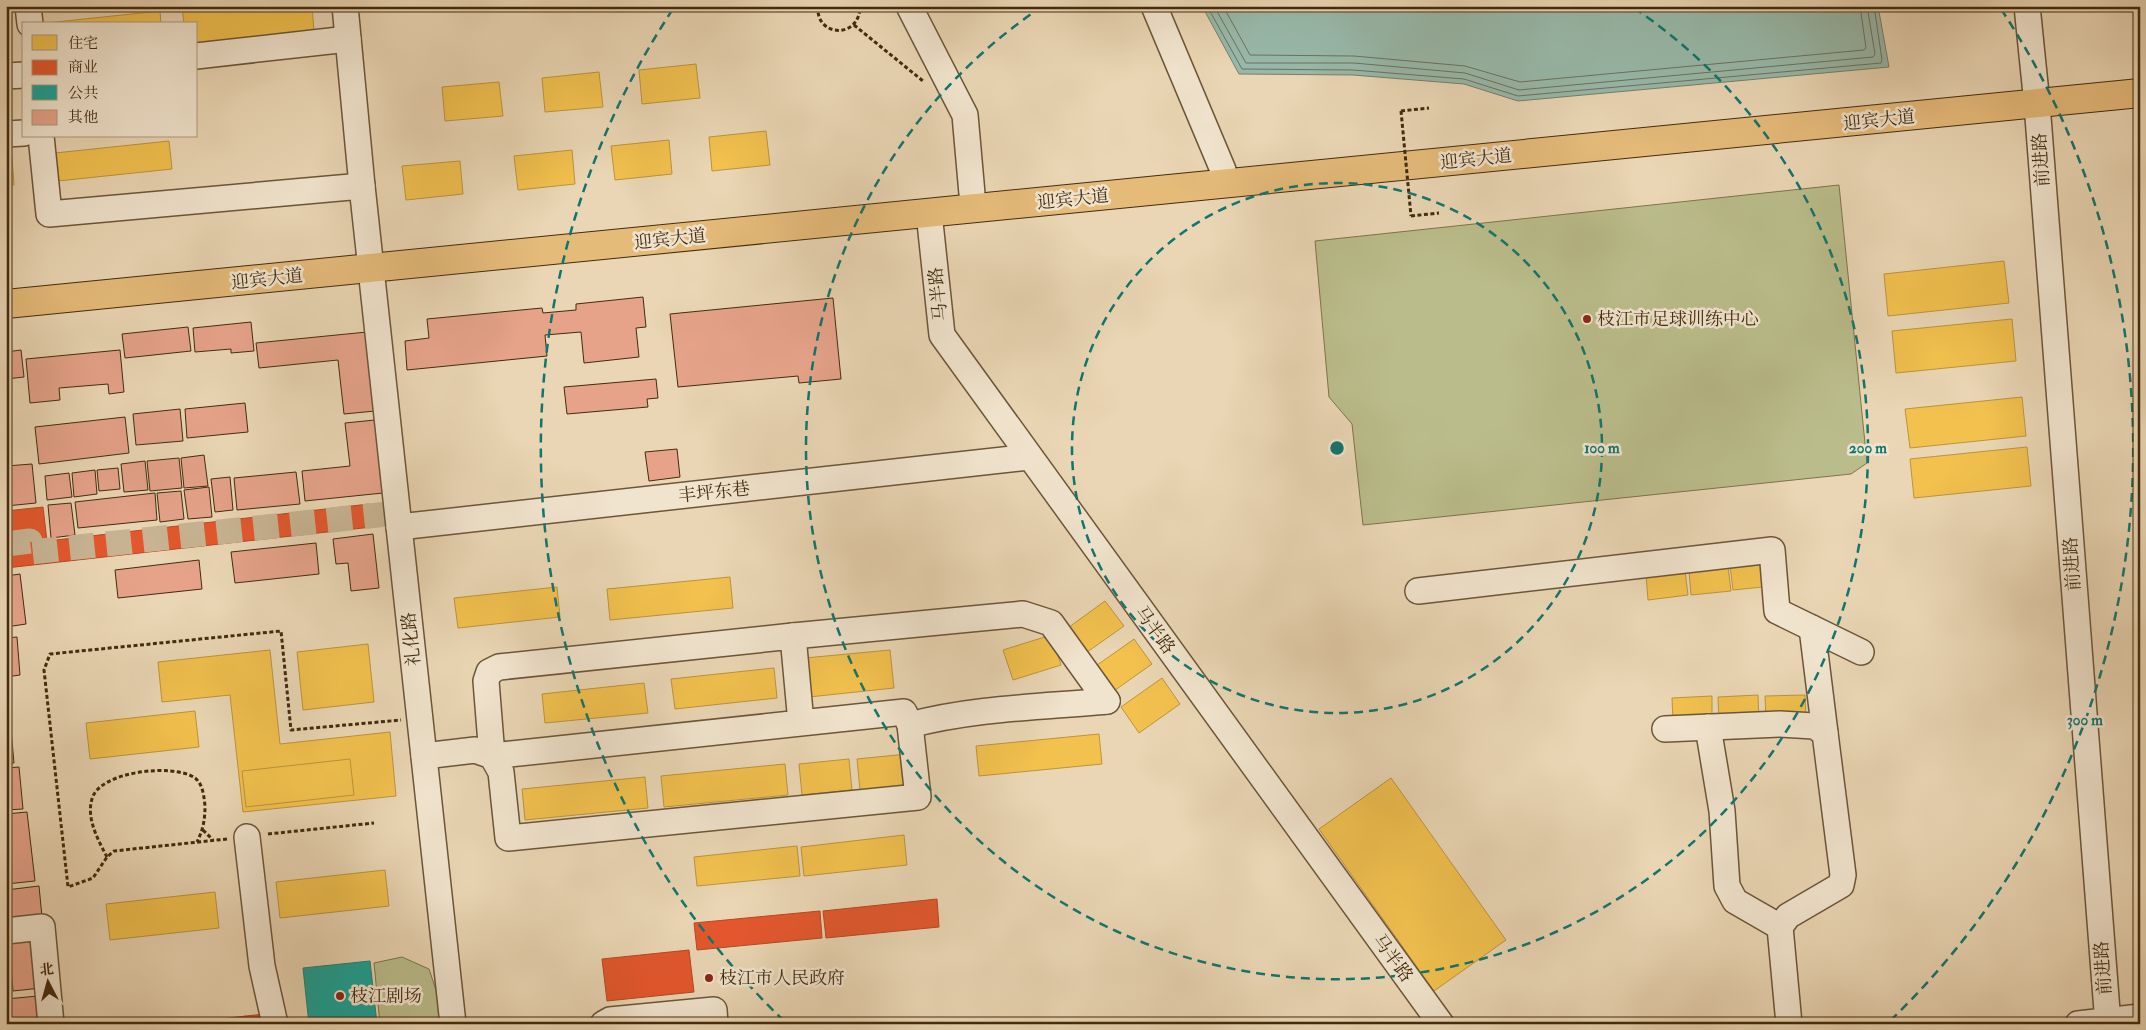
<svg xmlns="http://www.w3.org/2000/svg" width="2146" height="1030" font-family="'IM FELL Double Pica','Noto Serif SC',serif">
  <rect width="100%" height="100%" fill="#ead6b4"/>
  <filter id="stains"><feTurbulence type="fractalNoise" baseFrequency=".004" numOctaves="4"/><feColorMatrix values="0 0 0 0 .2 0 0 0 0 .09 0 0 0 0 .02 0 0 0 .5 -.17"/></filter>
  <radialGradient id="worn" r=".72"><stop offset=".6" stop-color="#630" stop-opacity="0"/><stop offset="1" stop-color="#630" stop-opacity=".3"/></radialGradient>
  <!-- green -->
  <g fill="#babd8b" stroke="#7e744c">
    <polygon points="1839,185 1867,463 1851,474 1363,525 1352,424 1329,397 1315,241"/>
    <polygon points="402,957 429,969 442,1008 441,1024 380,1024 374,963"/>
  </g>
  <!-- water -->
  <polygon fill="#98b9aa" stroke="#76806c" points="1202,6 1878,6 1889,67 1518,101 1464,84 1353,75 1239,74"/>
  <!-- homes -->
  <g fill="#f2c14e" stroke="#bd943b">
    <polygon points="193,6 312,6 314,31 196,43 196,24 184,24 182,7"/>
    <polygon points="160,11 161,24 46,24 46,23"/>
    <polygon points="696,64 700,98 642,104 639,70"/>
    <polygon points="599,72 603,107 545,112 542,78"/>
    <polygon points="499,82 503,116 445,121 442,87"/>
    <polygon points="766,131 770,165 712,171 709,137"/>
    <polygon points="669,140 672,174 615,180 611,146"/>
    <polygon points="169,141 172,169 58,181 55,153"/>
    <polygon points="572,150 575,184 518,190 514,156"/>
    <polygon points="12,157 14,185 6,186 6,158"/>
    <polygon points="460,161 463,194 406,200 402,166"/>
    <polygon points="2004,261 2009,303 1888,316 1884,274"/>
    <polygon points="2012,319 2016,361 1896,373 1892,331"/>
    <polygon points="2022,397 2026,436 1910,448 1905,409"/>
    <polygon points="2027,447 2031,486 1914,498 1910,459"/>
    <polygon points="1770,561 1772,586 1733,590 1730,565"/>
    <polygon points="1728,566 1731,591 1691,595 1689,571"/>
    <polygon points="1685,571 1688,595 1648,600 1646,575"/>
    <polygon points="730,577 733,608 610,620 607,589"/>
    <polygon points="557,587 560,617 458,628 454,598"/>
    <polygon points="1105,601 1124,626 1083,655 1065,630"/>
    <polygon points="1051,635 1061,665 1013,680 1003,650"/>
    <polygon points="1134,639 1152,664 1111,693 1093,668"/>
    <polygon points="368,644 374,702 303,710 297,652"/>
    <polygon points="270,650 280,744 390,732 396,796 243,812 230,695 162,702 158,662"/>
    <polygon points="890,650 894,688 809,697 805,658"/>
    <polygon points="774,668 777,698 675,709 671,679"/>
    <polygon points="1162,678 1180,704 1139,733 1121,707"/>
    <polygon points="644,683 648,713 545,723 542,694"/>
    <polygon points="1758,695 1759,720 1719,721 1718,697"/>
    <polygon points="1805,695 1806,719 1766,721 1765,696"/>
    <polygon points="1712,696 1712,721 1673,722 1672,698"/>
    <polygon points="195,711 199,747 90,759 86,723"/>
    <polygon points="1099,734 1102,764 979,776 976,746"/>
    <polygon points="907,754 910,785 860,790 857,759"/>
    <polygon points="350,759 354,795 246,807 242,771"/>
    <polygon points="849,759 852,790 802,795 799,764"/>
    <polygon points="785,764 788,795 664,807 661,776"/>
    <polygon points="645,777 648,808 525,820 522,789"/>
    <polygon points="1391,778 1506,940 1434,991 1319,829"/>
    <polygon points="904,835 907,865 804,876 801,847"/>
    <polygon points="797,846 800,876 697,886 694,857"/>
    <polygon points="385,870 389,906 280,918 276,882"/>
    <polygon points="215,892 219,928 110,940 106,904"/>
    <polygon points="202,1021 200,1024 171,1024"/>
  </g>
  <!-- shops -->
  <g fill="#e4572e" stroke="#b34a24">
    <polygon points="369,504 372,527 6,568 6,511 43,507 47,541"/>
    <polygon points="937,899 939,927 826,938 823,911"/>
    <polygon points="820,911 822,938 697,950 694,923"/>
    <polygon points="689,950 694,992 607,1001 602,959"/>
    <polygon points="265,1014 266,1024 252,1024 246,1016"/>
    <polygon points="246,1016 231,1023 214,1024 202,1021"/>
    <polygon points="246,1016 252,1024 223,1024 231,1023"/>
  </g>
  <!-- public -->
  <polygon fill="#17a398" stroke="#247f6f" points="370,961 377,1024 309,1024 303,968"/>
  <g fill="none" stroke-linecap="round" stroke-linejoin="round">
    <!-- shore -->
    <g stroke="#6d725c" stroke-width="1">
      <polyline points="1207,6 1242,69 1353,70 1464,79 1518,96 1881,63 1882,60 1874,6"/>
      <polyline points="1214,6 1246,63 1354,63 1465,73 1519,90 1873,57 1875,54 1867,6"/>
      <polyline points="1223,6 1250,55 1354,56 1465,66 1520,82 1864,50 1866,48 1860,6"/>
    </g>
  </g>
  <!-- building -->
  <g fill="#e6a38a" stroke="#422b0e">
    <polygon points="643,297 646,327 636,328 639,357 584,363 581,332 545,335 547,356 407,370 405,341 429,338 427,319 542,308 543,313 576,310 576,304"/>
    <polygon points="833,298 841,379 799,383 798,376 678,387 670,314"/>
    <polygon points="251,322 254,351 231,353 231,349 195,352 193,328"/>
    <polygon points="188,327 191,351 125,358 122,334"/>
    <polygon points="367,332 375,411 344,414 338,360 259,368 256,343"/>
    <polygon points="21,350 24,377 6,379 6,352"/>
    <polygon points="120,350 124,392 109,394 108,384 59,388 60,400 30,403 26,359"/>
    <polygon points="656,379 658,398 647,399 648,407 567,414 564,387"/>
    <polygon points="245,403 248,432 187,438 185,409"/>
    <polygon points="180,409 183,441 136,445 133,414"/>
    <polygon points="125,417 129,453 39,464 35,427"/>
    <polygon points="375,420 383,493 305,501 302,471 350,466 345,423"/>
    <polygon points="677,449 680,477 649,481 645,452"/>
    <polygon points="204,455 208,486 184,488 181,458"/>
    <polygon points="179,458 182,488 150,491 147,461"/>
    <polygon points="145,461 148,490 124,492 121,464"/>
    <polygon points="32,464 36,503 6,506 6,466"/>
    <polygon points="118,468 120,489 99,491 97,470"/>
    <polygon points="95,470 97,494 74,497 72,473"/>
    <polygon points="296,472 300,504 237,510 234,478"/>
    <polygon points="69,473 72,497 47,500 45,476"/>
    <polygon points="230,477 233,510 215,512 211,479"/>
    <polygon points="209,487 212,517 188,519 184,490"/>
    <polygon points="181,491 184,519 160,522 157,493"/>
    <polygon points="155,493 157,520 78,528 75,502"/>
    <polygon points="71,503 75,535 51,538 48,505"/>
    <polygon points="373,534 379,588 351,591 348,563 336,564 333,539"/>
    <polygon points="316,543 319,574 235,583 231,552"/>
    <polygon points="199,560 202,589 118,598 115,570"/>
    <polygon points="20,574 26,624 6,627 6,576"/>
    <polygon points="17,637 20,675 6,677 6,638"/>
    <polygon points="8,696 14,763 6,763 6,697"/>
    <polygon points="19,767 23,809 6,810 6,768"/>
    <polygon points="27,812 35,881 6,884 6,814"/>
    <polygon points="39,886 42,917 6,921 6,890"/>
    <polygon points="39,931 41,988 13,991 8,934"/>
    <polygon points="38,996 41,1024 6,1024 6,999"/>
  </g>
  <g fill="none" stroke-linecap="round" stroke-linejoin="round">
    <!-- minor-tunnel -->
    <polyline stroke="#c8b493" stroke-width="25" stroke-dasharray="25 12" stroke-linecap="butt" points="6,544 30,541 31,552 397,513"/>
    <defs>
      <g id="minor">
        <polyline points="28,6 30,24"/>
        <polyline points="345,6 362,186"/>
        <polyline points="909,6 965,115 972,194"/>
        <polyline points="1154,6 1223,170"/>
        <polyline points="2027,6 2037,104 2108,1024"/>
        <polyline points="196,56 348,39"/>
        <polyline points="6,76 24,75"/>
        <polyline points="6,134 24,133"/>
        <polyline points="41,136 49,214 362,186 453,1024"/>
        <polyline points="929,213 942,335 1441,1024"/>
        <polyline points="399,527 1029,457"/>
        <polyline points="1418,591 1772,550 1777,611 1861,652"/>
        <polyline points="1812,628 1825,733"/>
        <polyline points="793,636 1023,614 1051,623 1107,701"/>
        <path d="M910,725C974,708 1042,707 1107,701"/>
        <polyline points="1708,727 1722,811 1727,886 1735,901 1780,927"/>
        <polyline points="1665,729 1780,724 1814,726 1825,733 1843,875 1841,885 1788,916 1780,927 1789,1024"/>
        <polyline points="424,756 475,750 492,756 501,772 508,838 918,797 910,725 904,712 492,756 486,681 489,672 499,667 793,636 801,723"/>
        <polyline points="247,837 262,966 275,1024"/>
        <polyline points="6,931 42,927 51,1024"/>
        <polyline points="603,1024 610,1020 714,1010 715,1024"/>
        <polyline points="2078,1024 2140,1017"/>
      </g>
      <polyline id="major" points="6,304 2140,93"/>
    </defs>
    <!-- minor casing -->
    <use href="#minor" stroke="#6c5638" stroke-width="28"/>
    <!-- major casing -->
    <use href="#major" stroke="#422b0e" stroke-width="30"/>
    <!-- path -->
    <g stroke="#422b0e" stroke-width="3" stroke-dasharray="4 2.5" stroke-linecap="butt">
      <path d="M818,6C815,37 860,40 860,6"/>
      <polyline points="854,25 923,81"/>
      <polyline points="1401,111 1429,108"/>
      <polyline points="1411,216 1439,213"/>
      <polyline points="203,830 213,840"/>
      <polyline points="268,834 374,823"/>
      <polyline points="227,839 114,851 107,857 93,878 68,887 44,670 50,654 281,631 291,730 401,720"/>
      <path d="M107,857C98,840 86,818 92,799C99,771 174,763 195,778C203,784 204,797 205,806C205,820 203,830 197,842"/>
    </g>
    <!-- minor -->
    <use href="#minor" stroke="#f1e4ce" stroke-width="25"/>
    <!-- major -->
    <use href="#major" stroke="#e5bb7a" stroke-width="28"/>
    <!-- path-bridge -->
    <polyline stroke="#422b0e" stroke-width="3" stroke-dasharray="4 2.5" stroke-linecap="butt" points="1401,111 1411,216"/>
  </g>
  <!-- distance rings -->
  <g fill="none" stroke="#0f766e" stroke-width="2.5" stroke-dasharray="9 6">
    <circle cx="1337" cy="448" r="265"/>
    <path d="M1634 8A531 531 0 1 1 1040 8"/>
    <path d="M784 1021A796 796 0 0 1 673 9M2001 9A796 796 0 0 1 1890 1021"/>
  </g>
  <!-- markers -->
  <g fill="#8f2418" stroke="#f1e4ce" stroke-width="2">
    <circle cx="1587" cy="319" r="5"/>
    <circle cx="709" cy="978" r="5"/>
    <circle cx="340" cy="996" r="5"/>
  </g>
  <g text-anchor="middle" stroke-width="5" stroke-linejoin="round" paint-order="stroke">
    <!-- street labels -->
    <g font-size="18" fill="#422b0e" stroke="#f1e4ce">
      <text transform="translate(1879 120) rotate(-6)" y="6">迎宾大道</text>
      <text transform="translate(1476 159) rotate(-6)" y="6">迎宾大道</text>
      <text transform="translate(2041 160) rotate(-94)" y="6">前进路</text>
      <text transform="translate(1073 199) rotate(-6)" y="6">迎宾大道</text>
      <text transform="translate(670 239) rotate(-6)" y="6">迎宾大道</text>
      <text transform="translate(267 279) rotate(-6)" y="6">迎宾大道</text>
      <text transform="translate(938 294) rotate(-96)" y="6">马半路</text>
      <text transform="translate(714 492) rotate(-6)" y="6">丰坪东巷</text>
      <text transform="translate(2072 564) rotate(-94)" y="6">前进路</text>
      <text transform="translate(1155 630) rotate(54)" y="6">马半路</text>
      <text transform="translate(411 639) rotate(-96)" y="6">礼化路</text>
      <text transform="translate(1393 958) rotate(54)" y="6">马半路</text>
      <text transform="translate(2103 968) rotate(-94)" y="6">前进路</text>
    </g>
    <!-- poi labels -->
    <g font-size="18" fill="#422b0e" stroke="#f1e4ce" text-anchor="start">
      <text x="1597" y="325">枝江市足球训练中心</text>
      <text x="719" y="984">枝江市人民政府</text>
      <text x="350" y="1002">枝江剧场</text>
    </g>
  </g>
  <circle cx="1337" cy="448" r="8" fill="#0f766e" stroke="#f1e4ce" stroke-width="2.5"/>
  <g font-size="15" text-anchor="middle" font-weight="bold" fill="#0f766e" stroke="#f1e4ce" stroke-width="5" stroke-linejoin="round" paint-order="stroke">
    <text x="1602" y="453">100 m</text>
    <text x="1868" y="453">200 m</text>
    <text x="2085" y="725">300 m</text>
  </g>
  <!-- margin -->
  <rect width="2146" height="1030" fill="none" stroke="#ead6b4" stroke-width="25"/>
  <rect x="8" y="8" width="2131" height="1015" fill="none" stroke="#422b0e" stroke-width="2.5"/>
  <rect x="12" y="12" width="2121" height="1005" fill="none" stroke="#422b0e"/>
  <!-- legend -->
  <rect x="22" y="22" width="175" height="115" fill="#f1e4ce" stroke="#ab9a81"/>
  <rect x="32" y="35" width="25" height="15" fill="#f2c14e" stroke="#ab9a81"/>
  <text x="68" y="48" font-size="15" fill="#422b0e">住宅</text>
  <rect x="32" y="60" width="25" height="15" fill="#e4572e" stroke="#ab9a81"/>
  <text x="68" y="72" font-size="15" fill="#422b0e">商业</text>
  <rect x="32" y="85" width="25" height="15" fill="#17a398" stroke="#ab9a81"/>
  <text x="68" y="98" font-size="15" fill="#422b0e">公共</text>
  <rect x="32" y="110" width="25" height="15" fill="#e6a38a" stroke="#ab9a81"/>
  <text x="68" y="122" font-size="15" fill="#422b0e">其他</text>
  <!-- north arrow -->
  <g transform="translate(48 982) rotate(354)" stroke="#f1e4ce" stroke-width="4" paint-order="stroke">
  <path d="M0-4L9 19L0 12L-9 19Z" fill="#422b0e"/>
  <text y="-8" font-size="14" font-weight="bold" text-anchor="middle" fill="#422b0e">北</text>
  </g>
  <rect width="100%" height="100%" filter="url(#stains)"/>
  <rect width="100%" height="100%" fill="url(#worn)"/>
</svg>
